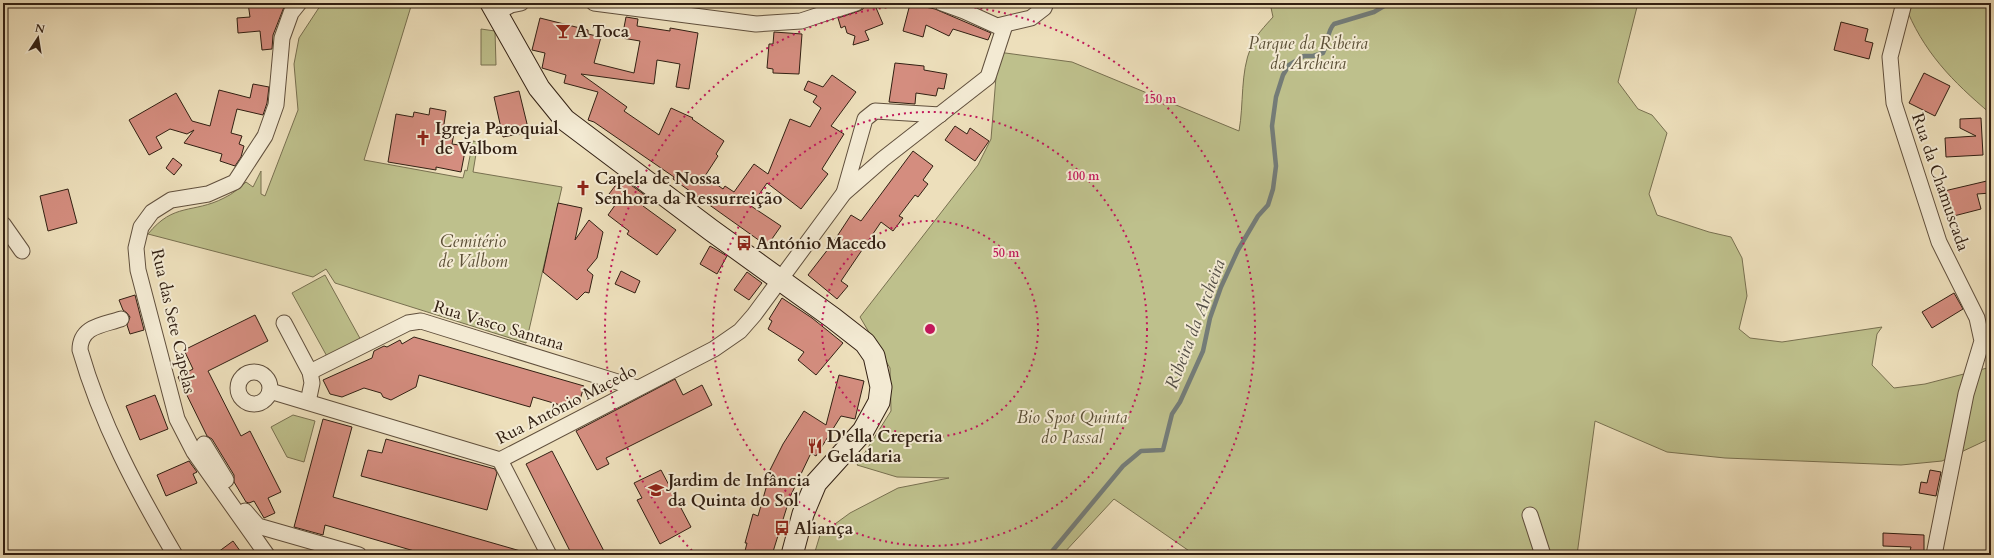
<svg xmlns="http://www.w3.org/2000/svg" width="1994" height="558" font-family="Cardo,serif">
  <rect width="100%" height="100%" fill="#eddfbb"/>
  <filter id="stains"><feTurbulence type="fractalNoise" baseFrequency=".005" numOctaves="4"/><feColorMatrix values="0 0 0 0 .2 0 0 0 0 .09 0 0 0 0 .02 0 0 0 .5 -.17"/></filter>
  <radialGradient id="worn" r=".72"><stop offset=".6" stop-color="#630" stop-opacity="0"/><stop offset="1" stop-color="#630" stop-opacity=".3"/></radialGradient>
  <!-- green -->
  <g fill="#bec08c" stroke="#787050">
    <path d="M322,3H412L364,160L463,178L465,170L467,171L473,141L478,142L473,172L562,187L526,343L335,283L326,269L313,277L148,234C174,202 193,214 224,198C233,194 239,188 246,182L253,187L261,171V194L265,196L298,110L294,64L299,38Z"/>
    <path d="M1270,3H1638L1618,82L1638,109L1652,115L1667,133L1649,194L1657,215L1709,232L1731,237L1742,258L1747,296L1739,329L1750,338L1782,342L1882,327L1877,334L1872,365L1894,388L1925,384L1991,367V438L1942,461L1901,465L1725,458L1667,452L1595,421L1577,555H1195L1114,499L1062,555H814L820,535L850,513L898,488L949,478L897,477L857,465L891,411L890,368L860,317L978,165L991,139L998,52L1072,62L1239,131C1244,104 1240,73 1251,47C1255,36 1265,26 1273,17Z"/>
    <path d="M1904,3H1991V114C1952,81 1923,52 1904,3Z"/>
    <polygon points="481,29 495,31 496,65 481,65"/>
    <polygon points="325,275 362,342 329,360 292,293"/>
    <polygon points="293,415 315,421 304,462 287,457 271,427"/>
  </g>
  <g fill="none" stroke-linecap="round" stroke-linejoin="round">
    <!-- stream -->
    <path stroke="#747c78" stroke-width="4.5" d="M1049,555L1123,466L1141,451L1163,450L1172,414L1180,402L1203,351L1210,318L1221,287L1238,250L1258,216L1268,205L1273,189L1276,166L1272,126L1276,97L1283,75L1289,65L1304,56H1313L1323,53C1328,43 1327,31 1334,24L1374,12L1389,3"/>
  </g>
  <!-- building -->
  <g fill="#d48d7f" stroke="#322013">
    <polygon points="248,3 284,3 284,7 273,35 272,49 262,50 260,31 238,33 237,18 250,17"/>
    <polygon points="865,3 874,3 883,24 865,31 869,40 853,45 855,36 847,33 845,26 841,28 838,18 859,11 863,9"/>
    <polygon points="910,4 935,9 991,33 988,40 953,29 949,36 926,25 923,37 903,31"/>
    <polygon points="626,17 638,19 637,26 670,31 670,28 698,33 689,89 676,87 680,64 657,60 654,84 581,74 627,107 624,111 659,135 671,108 693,118 692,119 724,141 716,154 718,156 705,176 723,189 725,186 734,192 754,164 768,174 790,119 810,127 821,108 813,102 817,96 804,90 808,81 823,87 832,75 856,92 831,126 844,134 822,169 828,174 801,209 767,183 751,206 781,226 767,246 673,179 674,177 594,122 588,120 598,92 564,83 566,75 542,68 545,53 532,50 540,18 588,30 588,34 601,37 594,63 634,73 640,41 622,38"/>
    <polygon points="1841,22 1868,29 1865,41 1873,43 1869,59 1834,50"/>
    <polygon points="774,32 802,34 799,74 773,73 773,69 767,68 769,44 773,44"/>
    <polygon points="895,63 924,66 924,70 947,74 944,89 938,88 936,96 916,93 915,104 889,102"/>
    <polygon points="1924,73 1950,86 1935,116 1909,103"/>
    <polygon points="253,84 269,87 267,103 263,115 237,109 231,133 242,136 239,144 244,146 241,157 235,166 220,161 222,154 184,143 194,130 187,134 170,129 156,137 162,148 149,155 129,120 176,93 192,121 210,126 219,90 250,98"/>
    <polygon points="519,91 529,132 503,137 494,97"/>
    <polygon points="430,108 446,111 443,131 454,133 452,144 466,146 461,172 436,167 436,170 388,162 396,114 413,117 414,112 429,115"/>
    <polygon points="1981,118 1983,155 1946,157 1945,138 1976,136 1960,128 1960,119"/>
    <polygon points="955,126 967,134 970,128 989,141 975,161 945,140"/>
    <polygon points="913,151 933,166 923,180 928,184 918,197 915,195 899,216 903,218 893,231 881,222 841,281 848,286 837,299 808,275 832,244 851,215 861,221"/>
    <polygon points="173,158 182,165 174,175 166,168"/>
    <polygon points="621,178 649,198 643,206 676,230 657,255 627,234 629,231 608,215 618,201 609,194"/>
    <polygon points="1991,180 1991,193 1977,194 1981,209 1946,218 1940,192"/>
    <polygon points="68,189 77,223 48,231 40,196"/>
    <polygon points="558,203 582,208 575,240 589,220 603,232 597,258 587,270 593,275 589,293 585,292 577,300 543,272"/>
    <polygon points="710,246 727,256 717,274 700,264"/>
    <polygon points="621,271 640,281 635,293 615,284"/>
    <polygon points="747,272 762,283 749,300 734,290"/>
    <polygon points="1954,293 1963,309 1932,328 1922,312"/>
    <polygon points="135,295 144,330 130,334 127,325 130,317 127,313 123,310 119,300"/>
    <polygon points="782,298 812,318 843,343 816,375 798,360 804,352 768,329 772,321 769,319"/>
    <polygon points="255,315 268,341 208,371 241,436 250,431 281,492 268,498 275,513 264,518 254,501 249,503 246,502 234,482 234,475 212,439 207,436 178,377 193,369 184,350"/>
    <polygon points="414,337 584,386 580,400 567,407 533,397 530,407 419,375 416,387 391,400 383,397 381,393 364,388 342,397 330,394 323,380 372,358 374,351 384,346 387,347 400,340 402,344"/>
    <polygon points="839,375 864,381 855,419 841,416 816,456 811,453 790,497 772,555 744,555 747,543 745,543 753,514 758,516 768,481 765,480 783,444 804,411 826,425"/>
    <polygon points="675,379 683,395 702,385 712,405 606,458 609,464 597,470 576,431"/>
    <polygon points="155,395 168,429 140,440 126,406"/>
    <polygon points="323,419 352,427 333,497 524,552 523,555 428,555 325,525 323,535 294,527"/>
    <polygon points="386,439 495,469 497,473 487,510 361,476 368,450 382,453"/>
    <polygon points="552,451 606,555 572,555 526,464"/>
    <polygon points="189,461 197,472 193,474 197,483 166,496 157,475"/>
    <polygon points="661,470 691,527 660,544 637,500 642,498 634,483"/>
    <polygon points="1930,470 1941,472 1936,496 1919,493 1921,482 1927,483"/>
    <polygon points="1883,533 1924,535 1924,555 1909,555 1911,547 1883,546"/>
    <polygon points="233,541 243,555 214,555"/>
  </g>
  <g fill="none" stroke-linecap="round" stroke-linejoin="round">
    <defs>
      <g id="street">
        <polyline points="594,3 756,24 801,21 856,3"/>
        <polyline points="942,3 964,11 997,26 1031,18 1044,8 1046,3"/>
        <polyline points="1904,3 1890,57 1894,103 1939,242 1977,318 1982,341 1966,394 1934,555"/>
        <polyline points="496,13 511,5 521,3"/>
        <polyline points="844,193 865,119 875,111 940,115"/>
        <polyline points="3,224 22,251"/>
        <path d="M121,319C103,325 80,326 80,350C101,423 136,489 175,555"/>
        <polyline points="284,323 310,372 312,383 308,402"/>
        <polyline points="310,372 408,323 421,321 637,388"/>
        <circle cx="254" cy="388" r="16"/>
        <polyline points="270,391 500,460 714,349 740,331 754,315 844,193 883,159 988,77 1005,25"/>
        <polyline points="204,444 226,480"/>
        <polyline points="500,460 549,555"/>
        <polyline points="245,511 258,526 359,555"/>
        <polyline points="1530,515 1543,555"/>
        <polyline points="267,555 194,452 177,419 138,270 136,248 141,227 152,212 171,200 208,194 235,182 265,136 276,105 282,38 291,13 299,3"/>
      </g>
      <polyline id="secondary" points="491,3 539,88 565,120 711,230 833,318 865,343 874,356 881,387 879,402 863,431 816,483 803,514 792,555"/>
    </defs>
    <!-- street casing -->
    <use href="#street" stroke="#61503d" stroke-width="17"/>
    <!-- secondary casing -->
    <use href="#secondary" stroke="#322013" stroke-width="23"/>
    <!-- street -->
    <use href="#street" stroke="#f3ead3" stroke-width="15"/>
    <!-- secondary -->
    <use href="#secondary" stroke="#f3ead3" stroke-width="21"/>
  </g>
  <!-- distance rings -->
  <g fill="none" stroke="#c2185b" stroke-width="2" stroke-dasharray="2 4">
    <circle cx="930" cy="329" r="108"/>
    <circle cx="930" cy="329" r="217"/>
    <path d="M696 555A325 325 0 1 1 1164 555"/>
  </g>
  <!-- icons -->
  <defs>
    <symbol id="bar-bare" viewBox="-9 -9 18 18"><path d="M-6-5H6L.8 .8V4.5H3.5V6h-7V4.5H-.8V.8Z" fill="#8f2418" stroke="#f3ead3" stroke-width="2.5" paint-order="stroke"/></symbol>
    <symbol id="church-bare" viewBox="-9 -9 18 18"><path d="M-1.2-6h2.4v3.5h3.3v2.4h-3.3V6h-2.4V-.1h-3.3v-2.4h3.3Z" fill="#8f2418" stroke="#f3ead3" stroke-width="2.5" paint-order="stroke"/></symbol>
    <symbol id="bus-bare" viewBox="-9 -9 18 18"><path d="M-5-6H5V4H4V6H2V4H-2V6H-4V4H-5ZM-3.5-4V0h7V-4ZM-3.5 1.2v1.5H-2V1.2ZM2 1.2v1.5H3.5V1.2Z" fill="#8f2418" stroke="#f3ead3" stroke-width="2.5" paint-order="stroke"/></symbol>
    <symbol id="restaurant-bare" viewBox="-9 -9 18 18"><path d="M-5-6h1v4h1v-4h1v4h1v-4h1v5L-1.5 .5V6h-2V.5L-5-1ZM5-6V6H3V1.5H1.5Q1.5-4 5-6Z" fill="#8f2418" stroke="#f3ead3" stroke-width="2.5" paint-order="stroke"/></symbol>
    <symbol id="school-bare" viewBox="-9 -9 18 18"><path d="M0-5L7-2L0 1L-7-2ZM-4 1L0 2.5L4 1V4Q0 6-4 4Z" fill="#8f2418" stroke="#f3ead3" stroke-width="2.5" paint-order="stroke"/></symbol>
  </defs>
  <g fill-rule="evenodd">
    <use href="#bar-bare" x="552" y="20" width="22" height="22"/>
    <use href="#church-bare" x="412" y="127" width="22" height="22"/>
    <use href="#church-bare" x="572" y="177" width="22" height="22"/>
    <use href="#bus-bare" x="733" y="232" width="22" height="22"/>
    <use href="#restaurant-bare" x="804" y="435" width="22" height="22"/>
    <use href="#school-bare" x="645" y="479" width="22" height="22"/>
    <use href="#bus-bare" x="771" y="517" width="22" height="22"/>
  </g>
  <g text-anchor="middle" stroke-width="4" stroke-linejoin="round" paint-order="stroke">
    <!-- poi labels -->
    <g font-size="17" font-weight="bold" fill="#322013" stroke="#f3ead3" text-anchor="start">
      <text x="575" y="37">A Toca</text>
      <text x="435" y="134">Igreja Paroquial<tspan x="435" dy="20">de Valbom</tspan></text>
      <text x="595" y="184">Capela de Nossa<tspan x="595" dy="20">Senhora da Ressurreição</tspan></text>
      <text x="756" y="249">António Macedo</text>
      <text x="827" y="442">D'ella Creperia<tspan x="827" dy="20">Geladaria</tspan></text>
      <text x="668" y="486">Jardim de Infância<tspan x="668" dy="20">da Quinta do Sol</tspan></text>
      <text x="794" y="534">Aliança</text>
    </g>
    <!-- park labels -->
    <g font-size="17" font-style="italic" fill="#5c5037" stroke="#f3ead3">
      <text x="1308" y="49">Parque da Ribeira<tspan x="1308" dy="20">da Archeira</tspan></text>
      <text x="473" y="247">Cemitério<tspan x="473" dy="20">de Valbom</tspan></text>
      <text x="1072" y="423">Bio Spot Quinta<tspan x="1072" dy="20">do Passal</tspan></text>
    </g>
    <!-- street labels -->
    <g font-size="17" fill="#322013" stroke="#f3ead3">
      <text transform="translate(1941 182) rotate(71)" y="6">Rua da Chamuscada</text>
      <text transform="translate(174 321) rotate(77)" y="6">Rua das Sete Capelas</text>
      <text transform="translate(499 325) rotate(17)" y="6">Rua Vasco Santana</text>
      <text transform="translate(566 404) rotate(-27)" y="6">Rua António Macedo</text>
    </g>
    <!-- water labels -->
    <g font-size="18" font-style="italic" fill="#534e46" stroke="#f3ead3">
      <text transform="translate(1195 324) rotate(-69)" y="6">Ribeira da Archeira</text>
    </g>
  </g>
  <circle cx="930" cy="329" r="6" fill="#c2185b" stroke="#f3ead3" stroke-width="2"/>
  <g font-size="12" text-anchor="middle" font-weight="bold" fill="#c2185b" stroke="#f3ead3" stroke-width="4" stroke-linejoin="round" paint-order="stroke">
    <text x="1160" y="103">150 m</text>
    <text x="1083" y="180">100 m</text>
    <text x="1006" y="257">50 m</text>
  </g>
  <!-- margin -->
  <rect width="1994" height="558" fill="none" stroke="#eddfbb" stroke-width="16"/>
  <rect x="4" y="4" width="1986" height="550" fill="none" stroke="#322013" stroke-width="2"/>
  <rect x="8" y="8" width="1978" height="542" fill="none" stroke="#322013"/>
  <!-- north arrow -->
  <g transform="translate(38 38) rotate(12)" stroke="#f3ead3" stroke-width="3" paint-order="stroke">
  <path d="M0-3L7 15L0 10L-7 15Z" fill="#322013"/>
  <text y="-6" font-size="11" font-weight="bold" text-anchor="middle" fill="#322013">N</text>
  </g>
  <rect width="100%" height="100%" filter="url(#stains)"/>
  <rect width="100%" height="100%" fill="url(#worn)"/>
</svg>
